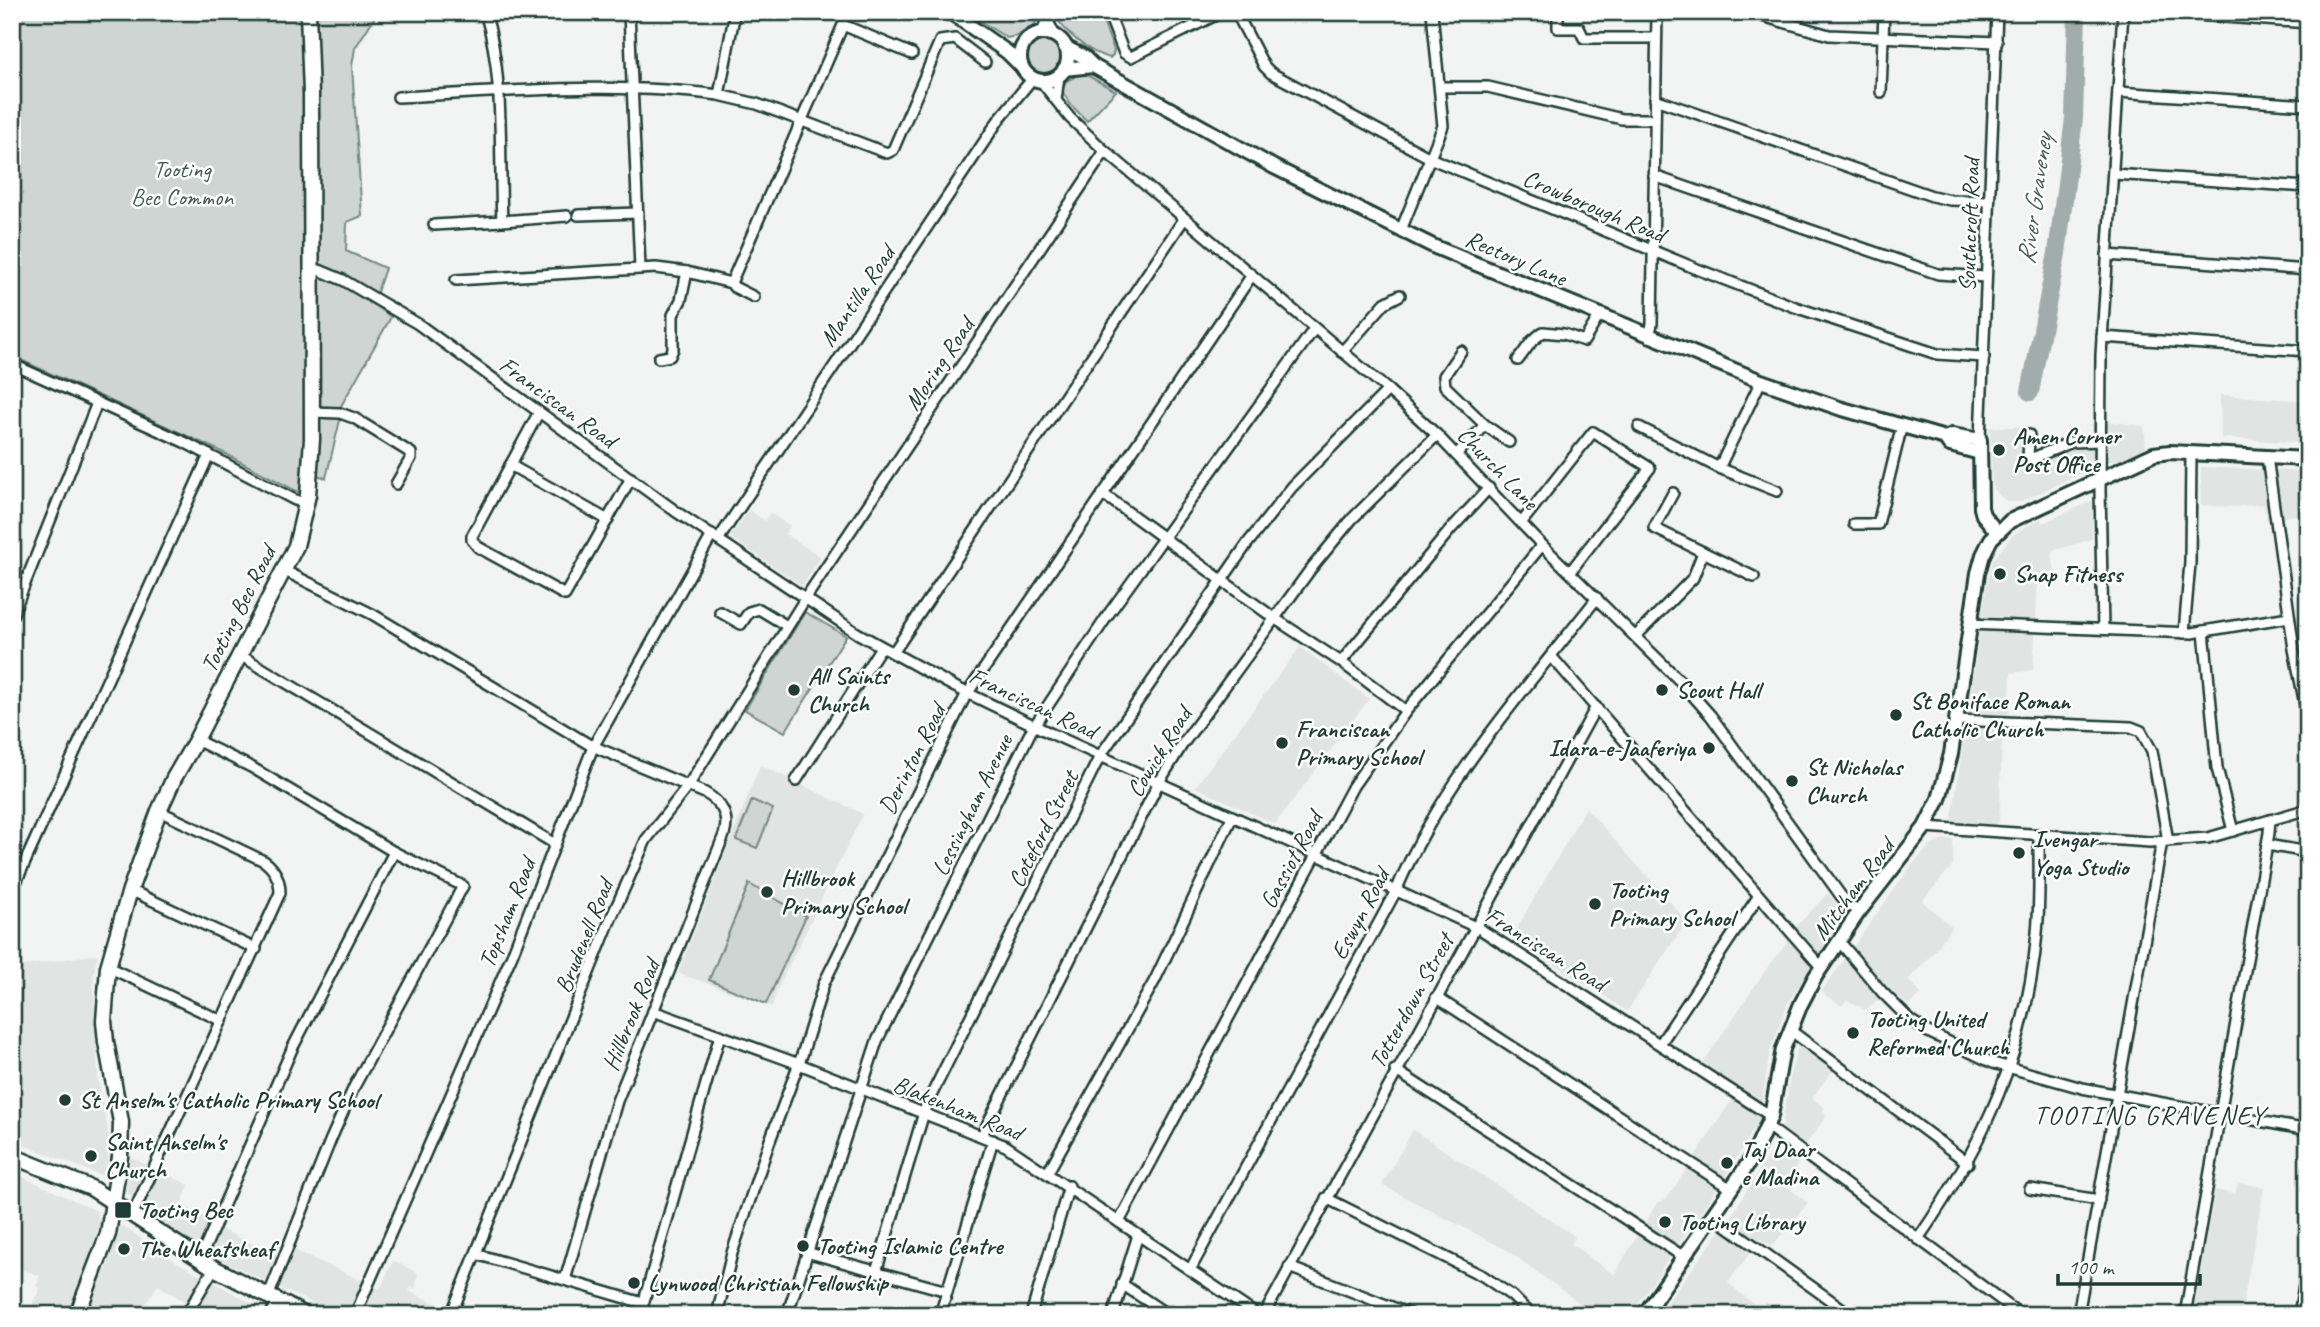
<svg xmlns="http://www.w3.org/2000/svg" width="2320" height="1327" font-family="Caveat,sans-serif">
  <rect width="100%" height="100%" fill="#f2f3f3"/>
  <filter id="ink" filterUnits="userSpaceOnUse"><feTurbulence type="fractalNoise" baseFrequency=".0143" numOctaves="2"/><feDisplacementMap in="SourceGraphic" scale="14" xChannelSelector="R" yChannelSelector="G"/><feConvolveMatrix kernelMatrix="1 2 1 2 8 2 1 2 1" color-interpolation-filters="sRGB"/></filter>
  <g filter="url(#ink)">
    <!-- built -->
    <g fill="#e0e4e3">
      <polygon points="2220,395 2308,401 2308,443 2221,438"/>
      <polygon points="2112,422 2144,426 2146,448 2117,460 2107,461 2020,502 2008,502 1999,495 1992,486 1990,427 2023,427 2023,431 2026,432 2026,459 2091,440 2091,424"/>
      <polygon points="2201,467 2308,472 2308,517 2298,515 2267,519 2264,504 2233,507 2201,505"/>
      <polygon points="2092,501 2092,539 2052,551 2055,575 2038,582 2033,670 2011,673 2009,715 2003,715 1999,821 1995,824 1951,825 1987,583 1993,560 2011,537 2023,528 2041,519 2043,523"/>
      <polygon points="749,510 765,521 770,513 790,526 785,534 821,557 802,586 730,537"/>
      <polygon points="1300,647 1369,699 1275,824 1195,787"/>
      <polygon points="760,765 863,814 776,992 772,1007 678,973"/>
      <polygon points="1586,808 1687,921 1627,1011 1512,937"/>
      <polygon points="1953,839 1953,865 1922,901 1952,927 1933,953 1908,980 1921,994 1909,1005 1891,990 1866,1010 1847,1000 1842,1006 1827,996 1822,991 1911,866 1931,845 1943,840"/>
      <polygon points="1828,893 1843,915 1787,1005 1770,1051 1759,1120 1726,1175 1630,1315 1583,1315 1587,1310 1586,1308 1507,1250 1382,1185 1413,1130 1573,1235 1575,1237 1571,1244 1614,1275 1657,1203 1666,1200 1740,1088 1703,1063 1765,971 1787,943 1795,928"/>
      <polygon points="98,954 93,976 98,1079 109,1137 107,1170 100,1175 12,1140 12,963 23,966"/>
      <polygon points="1802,1030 1841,1059 1812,1098 1824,1108 1822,1111 1827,1115 1806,1144 1800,1161 1784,1184 1808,1203 1772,1246 1760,1239 1728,1283 1767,1315 1658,1315 1730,1218 1776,1143 1782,1127 1791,1071"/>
      <polygon points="131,1157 189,1185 182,1204 184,1207 209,1218 224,1231 276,1254 296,1251 380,1289 393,1261 418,1273 415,1288 411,1287 409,1291 441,1306 438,1315 337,1315 211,1255 142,1211 145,1203 125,1192"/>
      <polygon points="12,1172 97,1211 100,1223 78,1291 68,1315 28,1315 40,1288 36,1286 40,1276 12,1266"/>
      <polygon points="2238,1183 2264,1187 2241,1315 2193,1315 2215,1190 2235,1194"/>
      <polygon points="121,1225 175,1261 273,1315 201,1315 184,1301 158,1285 138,1315 131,1315 119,1308 116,1315 85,1315 101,1272 106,1271"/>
    </g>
    <!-- green -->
    <g fill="#ced5d3" stroke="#768984" stroke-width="2">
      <polygon points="12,12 378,12 355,48 352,66 362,216 347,222 346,251 385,268 373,304 391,317 341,406 341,416 326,478 302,470 302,494 218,450 12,356"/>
      <polygon points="966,12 1051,12 1037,17 1035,24 1017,36 1007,38"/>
      <path d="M1052,12H1099L1114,50L1113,55L1110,58C1086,52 1065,32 1052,12Z"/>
      <circle cx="1044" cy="57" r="19"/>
      <polygon points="1083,73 1116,91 1087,121 1070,104 1062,91 1066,81"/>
      <polygon points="805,612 846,636 785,732 745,710"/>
      <polygon points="752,800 773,809 757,848 736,840"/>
      <polygon points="749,884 806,916 766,1004 709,980"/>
    </g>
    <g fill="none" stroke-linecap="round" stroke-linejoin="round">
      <!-- river -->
      <polyline stroke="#a1adaa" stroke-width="18" points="2030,392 2057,253 2067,176 2074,118 2077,12"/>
      <defs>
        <g id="minor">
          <path d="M485,12C505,77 499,153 502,221L567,216"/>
          <polyline points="629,12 640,268"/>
          <polyline points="735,12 719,95 757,104 887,153 893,150 940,41 955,39 985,62"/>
          <polyline points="1044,12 1055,36"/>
          <polyline points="1108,12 1124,53 1131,57 1222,12"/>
          <polyline points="1236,12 1264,66 1271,73 1432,159 1697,269 1795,307 1937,354 1984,357"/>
          <polyline points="1748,12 1829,35 1997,42"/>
          <polyline points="2156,12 2308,23"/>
          <polyline points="1558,13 1558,28 1579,28 1584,38 1656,38"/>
          <polyline points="1042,34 1047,17"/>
          <polyline points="1040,80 1070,118 1105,151 1388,390 1437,435 1542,545 1680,681 1711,716 1841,896 1858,913"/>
          <polyline points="1441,87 1488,87 1622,119 1655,119"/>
          <polyline points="1881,92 1884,12"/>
          <polyline points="2118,92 2308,105"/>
          <path d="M398,97C504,92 613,81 719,95"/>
          <polyline points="1655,99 1932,196 1950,200 1989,201"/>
          <polyline points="1056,100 1059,76"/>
          <polyline points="2113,174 2308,187"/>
          <polyline points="1654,176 1938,274 1986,277"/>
          <polyline points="578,215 638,213"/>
          <polyline points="434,225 502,221"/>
          <polyline points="1401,230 1443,126 1432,12"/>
          <polyline points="2107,255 2308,270"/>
          <polyline points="312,270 319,270 343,280 418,324 678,513 857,633 955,687 1050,733 1480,929 1771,1116"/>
          <polyline points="456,280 656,268 687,272 731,283 734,287 754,297"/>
          <polyline points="731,283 843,25 912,54"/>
          <polyline points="1649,337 1652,324 1657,12"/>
          <polyline points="2102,337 2308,351"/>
          <polyline points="1461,351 1444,376 1445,386 1485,425 1509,442"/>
          <polyline points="1342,352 1385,303 1400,295"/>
          <polyline points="659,358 670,356 673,349 673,315 681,300 687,272"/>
          <polyline points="1518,360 1532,341 1543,332 1564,334 1584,341 1599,316"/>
          <polyline points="12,364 184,442 295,500 306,503"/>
          <polyline points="312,412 340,413 354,418 411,453 411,458 396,484"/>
          <polyline points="539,412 472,536 472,540 478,547 565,595 631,478"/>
          <polyline points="1639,427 1719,468 1777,491"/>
          <polyline points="2029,435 2028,460 2072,442 2100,441"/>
          <polyline points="1980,440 1997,12"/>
          <polyline points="1456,455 1485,425"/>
          <polyline points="2267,457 2294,649 2308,720"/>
          <polyline points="510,465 608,520"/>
          <polyline points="1719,468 1761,381"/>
          <polyline points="1673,493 1654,528 1754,577"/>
          <polyline points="1103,494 1274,618 1341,662 1406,711"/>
          <polyline points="1522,522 1593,432 1650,468 1570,572"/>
          <polyline points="1854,524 1878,524 1902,425"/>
          <polyline points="718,540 1000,118 1033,78"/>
          <path d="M283,570L372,614L590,745L705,793C721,802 730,816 724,835L617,1101L565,1280"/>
          <polyline points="720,612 741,624 749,612 759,609 787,626"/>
          <polyline points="12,616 97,403"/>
          <polyline points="1969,624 2192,633 2289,617"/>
          <polyline points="2103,629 2100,491 2101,355 2123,12"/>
          <polyline points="2204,631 2217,768 2233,831"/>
          <polyline points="2184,633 2190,563 2191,453"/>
          <polyline points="1636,636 1693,578 1703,552"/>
          <polyline points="893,653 1184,219"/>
          <polyline points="240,655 555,844"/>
          <polyline points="1551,656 1822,968"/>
          <polyline points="1341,662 1451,529 1489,488"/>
          <polyline points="1956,720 2131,727 2141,731 2152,751 2168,841"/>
          <polyline points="196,740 251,767 394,852 463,886 354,1087 331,1139 268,1297"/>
          <polyline points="796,781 881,647"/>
          <polyline points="1925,827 2150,842 2208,838 2308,809"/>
          <polyline points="2267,845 2308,852"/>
          <polyline points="130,890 256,949"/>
          <polyline points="12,891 209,455"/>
          <polyline points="1839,941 1882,992 1910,1020 1928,1032 1993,1063 2082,1088 2308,1130"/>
          <polyline points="108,967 222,1021"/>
          <polyline points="1436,997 1731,1189"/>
          <polyline points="653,1011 799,1064 1006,1146 1257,1315"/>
          <polyline points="1790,1030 1968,1163"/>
          <polyline points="1660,1044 1758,897"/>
          <polyline points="1395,1070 1684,1257"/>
          <polyline points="1767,1126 2021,1315"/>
          <polyline points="982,1135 1158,784 1182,745 1310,570 1352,519 1437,435"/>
          <polyline points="1048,1172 1155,980 1232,817"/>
          <polyline points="2030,1189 2099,1200"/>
          <polyline points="1326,1198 1483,1276 1512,1296 1531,1315"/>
          <path d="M132,1216L280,893C280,880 275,869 264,861L159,811"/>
          <polyline points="1713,1216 1851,1315"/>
          <polyline points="1119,1222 1353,786 1406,711 1542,545"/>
          <path d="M1918,1239C1985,1142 2026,1052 2037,933C2040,901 2039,868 2039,836"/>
          <polyline points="806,1252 947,1291"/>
          <polyline points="476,1254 643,1303"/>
          <polyline points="200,1259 292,1049 394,852"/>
          <polyline points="1289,1267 1412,1315"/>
          <path d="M1190,1270L1396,891C1442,781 1524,691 1597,598"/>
          <polyline points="876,1272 926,1106 1100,756 1247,544 1292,487 1388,390"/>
          <polyline points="1122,1284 1168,1315"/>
          <polyline points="788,1312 835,1315"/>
          <polyline points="186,1315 214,1268"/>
          <polyline points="270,1315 278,1302"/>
          <polyline points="355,1315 512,955 593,747 712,535"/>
          <polyline points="451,1315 609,923 646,840 688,786 805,599 1105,151"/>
          <polyline points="640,1315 720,1035"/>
          <polyline points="717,1315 732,1253 769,1143 802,1055 824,983 965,697 1252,275"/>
          <polyline points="787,1315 877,1041 1031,731 1110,612 1314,329"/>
          <polyline points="940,1315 993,1140"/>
          <polyline points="1031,1315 1069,1186"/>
          <polyline points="1113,1315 1138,1235"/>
          <polyline points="1264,1315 1596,707"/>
          <polyline points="2078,1315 2162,841"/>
          <polyline points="2185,1315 2269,833 2270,820"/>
          <polyline points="2299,1315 2308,1262"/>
        </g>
        <g id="major">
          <polyline points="950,12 1007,52 1022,67"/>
          <circle cx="1044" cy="57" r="24"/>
          <polyline points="1065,47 1084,57 1093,66 1274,167 1435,247 1761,381 1839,408 1945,438 1950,445 1980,453"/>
          <polyline points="1064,69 1093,66"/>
          <polyline points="1945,438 1952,435 1980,440 1981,508 1983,515 1997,532"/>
          <polyline points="1644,1315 1752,1158 1771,1116 1783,1049 1801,1004 1815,977 1858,913 1925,827 1939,799 1951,754 1978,573 1983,555 1991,539 2010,521 2154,454 2170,452 2308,459"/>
        </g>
        <g id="highway">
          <polyline points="12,1156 91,1188 214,1268 305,1315"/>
          <polyline points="77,1315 108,1234 120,1157 121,1122 106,1042 104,1021 108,967 130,890 159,811 174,778 196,740 296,546 308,495 312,439 311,94 308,12"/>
        </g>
      </defs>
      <!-- minor casing -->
      <use href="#minor" stroke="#1f3d34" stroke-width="14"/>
      <!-- major casing -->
      <use href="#major" stroke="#1f3d34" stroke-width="18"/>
      <!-- highway casing -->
      <use href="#highway" stroke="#1f3d34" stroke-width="19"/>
      <!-- minor -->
      <use href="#minor" stroke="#fff" stroke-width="9"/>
      <!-- major -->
      <use href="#major" stroke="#fff" stroke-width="12"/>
      <!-- highway -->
      <use href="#highway" stroke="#fff" stroke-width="14"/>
    </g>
  </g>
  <!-- markers -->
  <g fill="#1f3d34" stroke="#fff" stroke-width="2.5">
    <circle cx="1999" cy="450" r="7"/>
    <circle cx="2000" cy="574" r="7"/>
    <circle cx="794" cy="690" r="7"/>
    <circle cx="1662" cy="690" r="7"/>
    <circle cx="1896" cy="715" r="7"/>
    <circle cx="1282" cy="743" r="7"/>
    <circle cx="1709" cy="748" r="7"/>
    <circle cx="1792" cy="781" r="7"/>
    <circle cx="2019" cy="853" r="7"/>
    <circle cx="767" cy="892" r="7"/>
    <circle cx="1595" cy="904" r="7"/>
    <circle cx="1853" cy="1033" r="7"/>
    <circle cx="65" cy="1100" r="7"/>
    <circle cx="91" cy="1156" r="7"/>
    <circle cx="1727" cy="1163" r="7"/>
    <rect x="114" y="1201" width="18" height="18" rx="3.5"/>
    <circle cx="1665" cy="1222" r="7"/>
    <circle cx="803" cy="1246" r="7"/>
    <circle cx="124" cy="1249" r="7"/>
    <circle cx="634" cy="1283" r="7"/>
  </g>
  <g text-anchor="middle" stroke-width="5" stroke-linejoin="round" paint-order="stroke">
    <!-- park labels -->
    <g font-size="24" fill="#425b54" stroke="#fff">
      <text x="182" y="177">Tooting<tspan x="182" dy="28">Bec Common</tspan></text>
    </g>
    <!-- street labels -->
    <g font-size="24" fill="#1f3d34" stroke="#fff">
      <text transform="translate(1594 206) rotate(23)" y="8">Crowborough Road</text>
      <text transform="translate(1969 225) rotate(-88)" y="8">Southcroft Road</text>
      <text transform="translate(1516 258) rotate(23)" y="8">Rectory Lane</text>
      <text transform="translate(857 296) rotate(-56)" y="8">Mantilla Road</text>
      <text transform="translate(939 364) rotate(-56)" y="8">Moring Road</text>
      <text transform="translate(558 402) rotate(36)" y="8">Franciscan Road</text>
      <text transform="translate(1498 468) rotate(46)" y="8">Church Lane</text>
      <text transform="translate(238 609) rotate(-63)" y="8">Tooting Bec Road</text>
      <text transform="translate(1033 703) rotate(25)" y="8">Franciscan Road</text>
      <text transform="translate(1159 752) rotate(-58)" y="8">Cowick Road</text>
      <text transform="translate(912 759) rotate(-63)" y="8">Derinton Road</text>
      <text transform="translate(972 805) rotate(-64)" y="8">Lessingham Avenue</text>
      <text transform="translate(1043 829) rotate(-63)" y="8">Coteford Street</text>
      <text transform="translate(1291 860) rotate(-62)" y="8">Gassiot Road</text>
      <text transform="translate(1853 889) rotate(-53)" y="8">Mitcham Road</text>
      <text transform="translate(507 913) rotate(-68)" y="8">Topsham Road</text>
      <text transform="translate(1360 914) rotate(-62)" y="8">Eswyn Road</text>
      <text transform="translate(584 936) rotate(-68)" y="8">Brudenell Road</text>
      <text transform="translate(1546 949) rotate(32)" y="8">Franciscan Road</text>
      <text transform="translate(1411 1001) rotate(-61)" y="8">Totterdown Street</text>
      <text transform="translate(631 1015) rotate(-68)" y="8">Hillbrook Road</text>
      <text transform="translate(958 1108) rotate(22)" y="8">Blakenham Road</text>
    </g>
    <!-- poi labels -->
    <g font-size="24" font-weight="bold" fill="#1f3d34" stroke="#fff" text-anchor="start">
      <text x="2013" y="444">Amen Corner<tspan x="2013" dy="28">Post Office</tspan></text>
      <text x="2014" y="582">Snap Fitness</text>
      <text x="808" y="684">All Saints<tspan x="808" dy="28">Church</tspan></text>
      <text x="1676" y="698">Scout Hall</text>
      <text x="1910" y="709">St Boniface Roman<tspan x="1910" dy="28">Catholic Church</tspan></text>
      <text x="1296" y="737">Franciscan<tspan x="1296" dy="28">Primary School</tspan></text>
      <text x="1695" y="756" text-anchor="end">Idara-e-Jaaferiya</text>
      <text x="1806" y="775">St Nicholas<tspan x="1806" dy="28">Church</tspan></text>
      <text x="2033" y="847">Ivengar<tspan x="2033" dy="28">Yoga Studio</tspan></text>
      <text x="781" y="886">Hillbrook<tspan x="781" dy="28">Primary School</tspan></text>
      <text x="1609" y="898">Tooting<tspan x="1609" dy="28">Primary School</tspan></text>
      <text x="1867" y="1027">Tooting United<tspan x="1867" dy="28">Reformed Church</tspan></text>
      <text x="79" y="1108">St Anselm's Catholic Primary School</text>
      <text x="105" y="1150">Saint Anselm's<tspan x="105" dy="28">Church</tspan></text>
      <text x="1741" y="1157">Taj Daar<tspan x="1741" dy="28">e Madina</tspan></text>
      <text x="139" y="1218">Tooting Bec</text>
      <text x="1679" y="1230">Tooting Library</text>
      <text x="817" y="1254">Tooting Islamic Centre</text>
      <text x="138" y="1257">The Wheatsheaf</text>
      <text x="648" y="1291">Lynwood Christian Fellowship</text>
    </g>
    <!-- water labels -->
    <g font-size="26" font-style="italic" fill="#465f57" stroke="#fff">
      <text transform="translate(2034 199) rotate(-82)" y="9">River Graveney</text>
    </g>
    <!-- neighbourhood labels -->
    <g font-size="26" letter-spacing="2" fill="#1f3d34" stroke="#fff">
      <text x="2150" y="1124">TOOTING GRAVENEY</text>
    </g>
  </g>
  <!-- margin -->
  <rect width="2320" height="1327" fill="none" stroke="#fff" stroke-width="42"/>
  <rect x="21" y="21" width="2278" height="1285" fill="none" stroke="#1f3d34" stroke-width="2.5" filter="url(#ink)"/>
  <!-- scale -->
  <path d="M2058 1274v10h142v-10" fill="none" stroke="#1f3d34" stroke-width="3.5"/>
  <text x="2068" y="1274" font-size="21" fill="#1f3d34" stroke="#ffffff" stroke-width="5" paint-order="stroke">100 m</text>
</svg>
